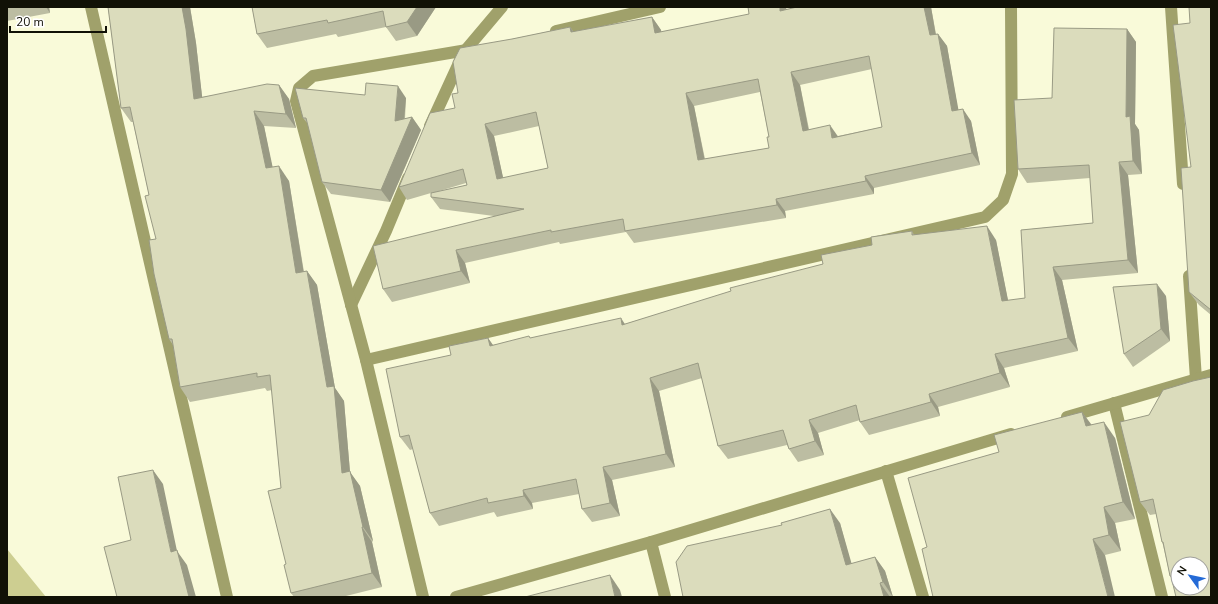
<svg xmlns="http://www.w3.org/2000/svg" width="1218" height="604" font-family="'Nunito Sans',sans-serif">
  <rect width="100%" height="100%" fill="#f9fad9"/>
  <!-- green -->
  <polygon fill="#cdce91" points="7,549 46,597 7,597"/>
  <g fill="none" stroke-linecap="round" stroke-linejoin="round">
    <!-- street -->
    <g stroke="#a0a16b" stroke-width="12">
      <polyline points="91,7 227,597"/>
      <polyline points="1171,7 1183,184"/>
      <polyline points="556,31 660,7"/>
      <polyline points="430,126 464,52 502,7"/>
      <polyline points="1189,276 1196,379"/>
      <polyline points="351,305 386,231 408,178"/>
      <polyline points="366,360 985,217 1003,200 1012,174 1011,7"/>
      <polyline points="1114,403 1162,597"/>
      <polyline points="1067,417 1211,375"/>
      <polyline points="886,471 923,597"/>
      <polyline points="651,542 665,597"/>
      <polyline points="423,597 366,360 296,101 299,88 313,76 473,49"/>
      <polyline points="456,597 651,542 1011,434"/>
    </g>
  </g>
  <!-- wall -->
  <g fill="#bcbda2" fill-rule="evenodd">
    <polygon points="7,7 49,7 50,13 7,21"/>
    <polygon points="108,7 190,7 196,43 202,97 279,85 289,99 296,128 264,126 272,167 289,181 304,272 307,271 317,285 335,388 344,401 350,472 360,486 373,541 372,542 382,587 342,597 294,597 291,593 286,564 281,488 272,390 267,391 265,388 190,402 180,387 173,345 169,339 156,239 149,195 133,122 131,122 121,108"/>
    <polygon points="252,7 436,7 417,36 396,41 386,27 338,37 336,34 267,48 257,34"/>
    <path d="M786,7V9L931,7L936,34H938L947,46L958,110L971,121L980,165L874,188V194L785,211L786,218L634,243L626,232L560,244L559,242L465,263L470,283L392,302L383,289L494,216L440,209L431,197V193L407,200L399,187L455,108L458,93L512,39L570,27L574,32L652,17L661,30V32ZM872,69L882,127L838,136L809,129L800,85ZM760,92L769,137V148L705,159L694,106ZM539,126L548,168L503,178L494,136ZM466,183L467,185L436,192Z"/>
    <polygon points="1211,7 1211,315 1199,305 1189,292 1191,167 1190,23"/>
    <polygon points="1127,29 1136,42 1135,124 1139,130 1142,174 1128,175 1138,273 1062,280 1078,351 1004,368 1010,387 938,407 940,416 869,435 860,422 860,420 818,433 824,455 798,462 789,449 787,445 728,459 718,446 702,378 659,391 675,467 612,480 620,516 592,522 582,509 579,494 532,503 533,509 497,517 494,512 439,526 430,513 413,449 410,450 400,437 451,355 488,338 493,345 531,338 625,324 823,264 872,245 912,231 914,235 996,240 1008,301 1025,298 1021,230 1093,223 1090,178 1027,183 1018,169 1052,98"/>
    <polygon points="365,95 406,98 405,119 412,117 421,130 390,202 331,194 322,182 308,124 303,118"/>
    <polygon points="1166,296 1170,341 1133,367 1124,354"/>
    <polygon points="1082,412 1091,425 1115,438 1135,519 1115,523 1121,551 1105,555 999,452"/>
    <polygon points="1149,415 1172,578 1170,576 1163,545 1162,542 1156,514 1150,515 1140,502"/>
    <polygon points="840,523 851,564 875,557 885,571 893,597 683,597"/>
  </g>
  <!-- shaded-wall -->
  <g fill="#999a84">
    <polygon points="46,7 49,7 50,13"/>
    <polygon points="182,7 190,7 196,43 204,113 194,99"/>
    <polygon points="417,7 436,7 417,36 407,22"/>
    <polygon points="780,7 786,7 789,23 780,11"/>
    <polygon points="924,7 931,7 938,48 930,35"/>
    <polygon points="652,17 661,30 664,46 655,33"/>
    <polygon points="570,27 579,39 571,32"/>
    <polygon points="1127,29 1136,42 1135,124 1139,130 1142,174 1133,161 1126,117"/>
    <polygon points="938,34 947,46 961,124 952,111"/>
    <polygon points="791,72 800,85 811,143 803,131"/>
    <polygon points="279,85 289,99 296,128 286,114"/>
    <polygon points="398,86 406,98 403,133 395,121"/>
    <polygon points="686,93 694,106 707,172 698,160"/>
    <polygon points="963,109 971,121 980,165 972,153"/>
    <polygon points="254,111 264,126 276,183 266,168"/>
    <polygon points="412,117 421,130 390,202 381,190"/>
    <polygon points="485,124 494,136 506,191 497,179"/>
    <polygon points="830,125 839,138 832,138"/>
    <polygon points="1119,162 1128,175 1138,273 1128,260"/>
    <polygon points="279,166 289,181 306,287 296,273"/>
    <polygon points="865,176 874,188 874,194 866,181"/>
    <polygon points="776,199 785,211 786,218 777,205"/>
    <polygon points="987,226 996,240 1011,315 1002,301"/>
    <polygon points="456,250 465,263 470,283 461,271"/>
    <polygon points="1053,267 1062,280 1078,351 1068,338"/>
    <polygon points="307,271 317,285 335,388 344,401 350,472 360,486 373,541 363,527 342,473"/>
    <polygon points="1157,284 1166,296 1170,341 1161,329"/>
    <polygon points="621,318 630,332 622,325"/>
    <polygon points="488,338 497,351 490,346"/>
    <polygon points="995,354 1004,368 1010,387 1000,373"/>
    <polygon points="650,378 659,391 675,467 666,454"/>
    <polygon points="929,394 938,407 940,416 931,402"/>
    <polygon points="1082,412 1094,428 1086,426"/>
    <polygon points="809,420 818,433 824,455 815,441"/>
    <polygon points="1104,422 1115,438 1135,519 1123,502"/>
    <polygon points="603,467 612,480 620,516 610,503"/>
    <polygon points="153,470 163,484 177,551 187,565 196,597 189,597 171,552"/>
    <polygon points="523,490 532,503 533,509 524,496"/>
    <polygon points="1104,507 1115,523 1121,551 1109,535"/>
    <polygon points="830,509 840,523 856,579 846,565"/>
    <polygon points="362,527 372,542 382,587 372,573"/>
    <polygon points="1093,539 1105,555 1115,597 1108,597"/>
    <polygon points="875,557 885,571 893,597 883,582"/>
    <polygon points="610,575 620,590 622,597 615,597"/>
    <polygon points="880,583 890,597 884,597"/>
  </g>
  <!-- building -->
  <g fill="#dbdcbc" stroke="#999a84" fill-rule="evenodd">
    <polygon points="108,7 182,7 186,29 194,99 267,84 279,85 286,114 254,111 266,168 279,166 296,273 307,271 327,387 334,386 342,473 350,471 363,527 362,527 372,573 291,593 284,565 286,564 268,491 281,488 270,375 257,377 257,373 180,387 172,339 169,339 154,274 149,240 156,239 145,196 149,195 130,107 121,108"/>
    <polygon points="252,7 417,7 407,22 386,27 383,11 328,23 327,20 257,34"/>
    <path d="M748,7H780V11L797,7H924L930,35L938,34L952,111L963,109L972,153L865,176L866,181L776,199L777,205L625,231L623,219L551,232V230L456,250L461,271L383,289L373,246L524,209L431,197V193L467,185L463,169L399,187L430,113L455,108L452,94L458,93L453,62L460,48L512,39L570,27L571,32L652,17L655,33L749,14ZM869,56L882,127L832,138L830,125L803,131L791,72ZM758,79L769,137H767L769,148L698,160L686,93ZM536,112L548,168L497,179L485,124Z"/>
    <polygon points="1189,7 1211,7 1211,310 1189,292 1181,168 1191,167 1173,25 1190,23"/>
    <polygon points="1054,28 1127,29 1126,117 1130,116 1133,161 1119,162 1128,260 1053,267 1068,338 995,354 1000,373 929,394 931,402 860,422 856,405 809,420 815,441 789,449 783,430 718,446 698,363 650,378 666,454 603,467 610,503 582,509 576,479 523,490 524,496 488,503 487,498 430,513 409,435 400,437 386,369 451,355 449,346 488,338 490,346 529,336 530,338 621,318 622,325 731,291 730,288 823,264 821,255 872,245 871,237 912,231 912,235 987,226 1002,301 1025,298 1021,230 1093,223 1089,165 1018,169 1014,100 1052,98"/>
    <polygon points="366,83 398,86 395,121 412,117 381,190 322,182 306,118 303,118 295,88 365,95"/>
    <polygon points="1157,284 1161,329 1124,354 1113,287"/>
    <path d="M1211,377V597H1176L1171,576H1170L1163,542H1162L1153,499L1140,502L1120,422L1149,415L1163,390L1193,381ZM1178,564H1202V588H1178Z"/>
    <polygon points="1082,412 1086,426 1104,422 1123,502 1104,507 1109,535 1093,539 1108,597 933,597 922,549 927,547 908,478 999,452 994,435"/>
    <polygon points="153,470 171,552 177,550 189,597 117,597 104,547 131,540 118,477"/>
    <polygon points="830,509 846,565 875,557 883,582 880,583 884,597 683,597 676,562 687,546 782,525 781,523"/>
    <polygon points="610,575 615,597 525,597"/>
  </g>
  <!-- border -->
  <rect width="1218" height="604" fill="none" stroke="#111106" stroke-width="16"/>
  <!-- north arrow -->
  <g transform="translate(1190 576) rotate(303)"><circle r="19" fill="#ffffff" stroke="#a0a09b"/>
  <path d="M0-3L7 15L0 10L-7 15Z" fill="#246ad6"/>
  <text y="-6" font-size="11" font-weight="bold" text-anchor="middle" fill="#111106">N</text>
  </g>
  <!-- scale -->
  <path d="M10 26v6h96v-6" fill="none" stroke="#111106" stroke-width="2"/>
  <text x="16" y="26" font-size="12" fill="#111106" stroke="#ffffff" stroke-width="3" paint-order="stroke">20 m</text>
</svg>
